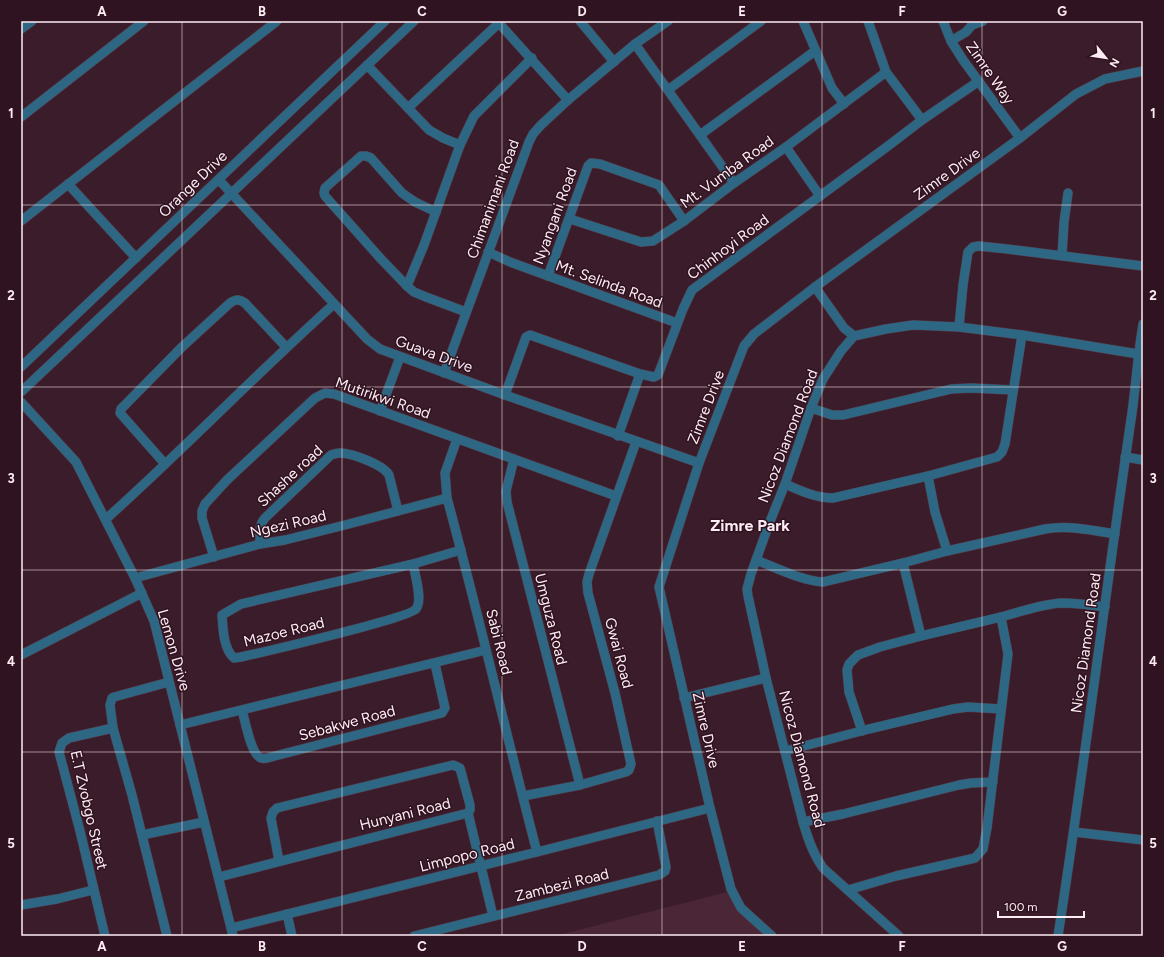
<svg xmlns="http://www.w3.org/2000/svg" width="1164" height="957" font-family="Figtree,sans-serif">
  <rect width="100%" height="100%" fill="#3b1c2a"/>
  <!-- built -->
  <polygon fill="#4a2637" points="731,891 771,936 555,936"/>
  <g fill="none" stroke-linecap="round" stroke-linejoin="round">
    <defs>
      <g id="minor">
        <polyline points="497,21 568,100"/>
        <polyline points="580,21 614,62"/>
        <polyline points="803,21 832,88 844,104"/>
        <polyline points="868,21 886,72 922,120"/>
        <polyline points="943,21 951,41 963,60 1020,138"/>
        <polyline points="21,29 32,21"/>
        <polyline points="951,41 966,32 972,25 983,21"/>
        <polyline points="635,44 734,183"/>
        <polyline points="367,65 429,130 443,138 460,145"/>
        <polyline points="668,90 761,21"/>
        <polyline points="408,108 499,23"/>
        <polyline points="21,117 144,21"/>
        <polyline points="700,135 815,51"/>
        <polyline points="786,147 820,196"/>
        <polyline points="219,180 367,339 380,349 505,395 699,463"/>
        <polyline points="68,184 136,258"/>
        <polyline points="436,212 415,202 402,193 371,158 366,156 361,156 325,188 324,193 325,196 381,259 407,286 414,292 426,297 466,312"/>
        <polyline points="570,219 641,242 653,241 684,221 734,183 786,147 886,72"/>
        <polyline points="21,221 277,21"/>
        <polyline points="488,252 510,262 677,323"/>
        <polyline points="1062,256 1064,222 1068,193"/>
        <polyline points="548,276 588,166 591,163 600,164 659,185 684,221"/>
        <polyline points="407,286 424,245 460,145 474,116 532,58"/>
        <polyline points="815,287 844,328 854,336"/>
        <polyline points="959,327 963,285 968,252 973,247 979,246 1007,249 1143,266"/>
        <polyline points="21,367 385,21"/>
        <polyline points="444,373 529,142 533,134 541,125 568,100 635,44 668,21"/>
        <polyline points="21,392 414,21"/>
        <polyline points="505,395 526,337 530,335 640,374 654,377 658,375 683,309 692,290 888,146 922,120 979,81"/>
        <polyline points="21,402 76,462 135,578 154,621 233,936"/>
        <polyline points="811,408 832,415 843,415 951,389 971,388 1013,390"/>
        <polyline points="380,411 400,357"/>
        <polyline points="618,436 640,374"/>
        <path d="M457,439L445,473L447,498C479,616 506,734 537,852"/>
        <polyline points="1125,457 1143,460"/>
        <polyline points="514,459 506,491 507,502 580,785"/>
        <path d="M165,464L120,413L121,409L182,347L230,303C236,299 239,299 245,303L286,347"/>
        <polyline points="928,476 935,512 947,551"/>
        <path d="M785,484C801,491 816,498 833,498L928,476L997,457L1002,452L1005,444L1022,335"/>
        <path d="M106,519C184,449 256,374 334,304"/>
        <path d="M260,544C260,534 258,526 265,518L331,455C334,454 337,453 340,453C352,453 384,465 389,475L398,511"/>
        <polyline points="214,557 202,518 202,511 205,504 227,480 315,398 325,393 334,394 616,496"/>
        <path d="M756,560C777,568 800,580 823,582L903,563L947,551L1045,529C1069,525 1092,530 1115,534"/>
        <polyline points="903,563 921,636"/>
        <path d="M413,564C415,575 423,600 416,609C409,618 264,652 241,657L234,658C223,649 223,627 222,615L241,604L413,564L461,550"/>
        <polyline points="135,578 260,544 285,540 345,525 447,498"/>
        <path d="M1001,617C1020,612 1041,604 1062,603C1076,603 1091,605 1105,607"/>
        <polyline points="21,655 142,593"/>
        <polyline points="684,698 766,678"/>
        <path d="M242,710C245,720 251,755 261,758C264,759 268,758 271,757L442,713L445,708L435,664"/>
        <polyline points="180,725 486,650"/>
        <polyline points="785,751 869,729 953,709 968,707 1001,709"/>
        <polyline points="523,796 580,785 626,772 629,770 631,764 615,693 588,593 587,582 589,574 636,442"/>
        <polyline points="468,813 493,916"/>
        <polyline points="803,822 843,814 959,785 971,783 993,782"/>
        <polyline points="1074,832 1143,840"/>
        <polyline points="142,835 204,822"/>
        <polyline points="219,877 468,813 470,810 470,805 460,768 453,765 277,808 273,812 271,818 279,861"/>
        <polyline points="848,890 896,876 975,858 983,849 987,828 1008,654 1001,617 921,636 880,647 858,655 849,664 847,670 849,692 862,731"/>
        <polyline points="21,905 57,899 93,890"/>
        <polyline points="287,914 292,936"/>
        <polyline points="231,928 537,852 710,808"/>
        <polyline points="105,936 80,831 59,752 62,743 69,738 113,728"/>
        <polyline points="167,936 132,795 113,728 110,705 112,698 114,697 169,682"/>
        <polyline points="414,936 659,875 665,871 666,867 657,821"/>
        <polyline points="772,936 741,908 731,889 710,808 659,587 699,463 744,346 754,334 815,287 1020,138 1076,94 1105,79 1143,71"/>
        <path d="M899,936L823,868C813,854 808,839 803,822L766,678L748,596L747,589L751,574L769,524L785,484L811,408L823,379L841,351L854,336L886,329L913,325L959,327L1022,335L1138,354"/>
        <path d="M1058,936C1085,762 1106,587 1132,413C1136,383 1138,354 1143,324"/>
      </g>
    </defs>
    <!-- minor casing -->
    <use href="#minor" stroke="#563946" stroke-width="10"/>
    <!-- minor -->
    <use href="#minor" stroke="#2d6783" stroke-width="9"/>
  </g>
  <!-- grid -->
  <path fill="none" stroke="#feecf3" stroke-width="1" stroke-opacity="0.55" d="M182,21V936M342,21V936M502,21V936M662,21V936M822,21V936M982,21V936M21,205H1143M21,387H1143M21,570H1143M21,752H1143"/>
  <g text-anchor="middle" stroke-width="3" stroke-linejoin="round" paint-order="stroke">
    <!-- street labels -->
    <g font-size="15" fill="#feecf3" stroke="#301320">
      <text transform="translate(990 73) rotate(55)" y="5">Zimre Way</text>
      <text transform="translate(727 172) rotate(-36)" y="5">Mt. Vumba Road</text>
      <text transform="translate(947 174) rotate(-36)" y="5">Zimre Drive</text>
      <text transform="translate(193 184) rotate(-44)" y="5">Orange Drive</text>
      <text transform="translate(493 199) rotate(-70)" y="5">Chimanimani Road</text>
      <text transform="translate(555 216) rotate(-70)" y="5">Nyangani Road</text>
      <text transform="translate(728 247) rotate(-37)" y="5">Chinhoyi Road</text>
      <text transform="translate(609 284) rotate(20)" y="5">Mt. Selinda Road</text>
      <text transform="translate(434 354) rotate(20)" y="5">Guava Drive</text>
      <text transform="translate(383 398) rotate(19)" y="5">Mutirikwi Road</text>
      <text transform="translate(706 407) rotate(-69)" y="5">Zimre Drive</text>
      <text transform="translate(788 436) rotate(-69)" y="5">Nicoz Diamond Road</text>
      <text transform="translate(290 476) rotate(-43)" y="5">Shashe road</text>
      <text transform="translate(288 524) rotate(-13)" y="5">Ngezi Road</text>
      <text transform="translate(551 619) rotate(76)" y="5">Umguza Road</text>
      <text transform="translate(284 632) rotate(-14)" y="5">Mazoe Road</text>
      <text transform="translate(499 642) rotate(76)" y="5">Sabi Road</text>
      <text transform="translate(1086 643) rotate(-82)" y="5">Nicoz Diamond Road</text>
      <text transform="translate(174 650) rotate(74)" y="5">Lemon Drive</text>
      <text transform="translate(619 653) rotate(75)" y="5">Gwai Road</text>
      <text transform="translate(347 723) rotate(-15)" y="5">Sebakwe Road</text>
      <text transform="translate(706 730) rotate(77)" y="5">Zimre Drive</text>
      <text transform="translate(802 759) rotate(75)" y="5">Nicoz Diamond Road</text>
      <text transform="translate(89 810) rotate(77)" y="5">E.T Zvobgo Street</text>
      <text transform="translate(405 814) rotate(-14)" y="5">Hunyani Road</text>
      <text transform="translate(467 855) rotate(-14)" y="5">Limpopo Road</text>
      <text transform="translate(562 885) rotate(-14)" y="5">Zambezi Road</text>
    </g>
    <!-- neighbourhood labels -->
    <g font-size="16" font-weight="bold" fill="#feecf3" stroke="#301320">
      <text x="750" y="531">Zimre Park</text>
    </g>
  </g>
  <!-- border -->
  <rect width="1164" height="957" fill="none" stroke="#301320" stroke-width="44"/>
  <!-- north arrow -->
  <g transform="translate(1106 58) rotate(120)" stroke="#301320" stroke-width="3" paint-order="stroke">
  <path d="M0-3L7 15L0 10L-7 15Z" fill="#feecf3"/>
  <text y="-6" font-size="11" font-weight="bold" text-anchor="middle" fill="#feecf3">N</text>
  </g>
  <!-- scale -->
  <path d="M998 911v6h86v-6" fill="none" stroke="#feecf3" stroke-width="2"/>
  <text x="1004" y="911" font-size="12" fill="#feecf3" stroke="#301320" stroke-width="3" paint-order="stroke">100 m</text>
  <rect x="22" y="22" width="1120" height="913" fill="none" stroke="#feecf3" stroke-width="1.5"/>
  <g font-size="13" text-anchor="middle" font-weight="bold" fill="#feecf3">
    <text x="102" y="16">A</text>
    <text x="262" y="16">B</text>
    <text x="422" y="16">C</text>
    <text x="582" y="16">D</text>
    <text x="742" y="16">E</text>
    <text x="902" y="16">F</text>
    <text x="1062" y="16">G</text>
    <text x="11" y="118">1</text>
    <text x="1153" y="118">1</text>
    <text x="11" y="300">2</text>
    <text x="1153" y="300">2</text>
    <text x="11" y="483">3</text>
    <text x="1153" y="483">3</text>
    <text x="11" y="666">4</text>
    <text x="1153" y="666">4</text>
    <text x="11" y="848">5</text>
    <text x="1153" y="848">5</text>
    <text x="102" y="951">A</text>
    <text x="262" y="951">B</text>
    <text x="422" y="951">C</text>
    <text x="582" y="951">D</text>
    <text x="742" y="951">E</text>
    <text x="902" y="951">F</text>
    <text x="1062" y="951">G</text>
  </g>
</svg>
